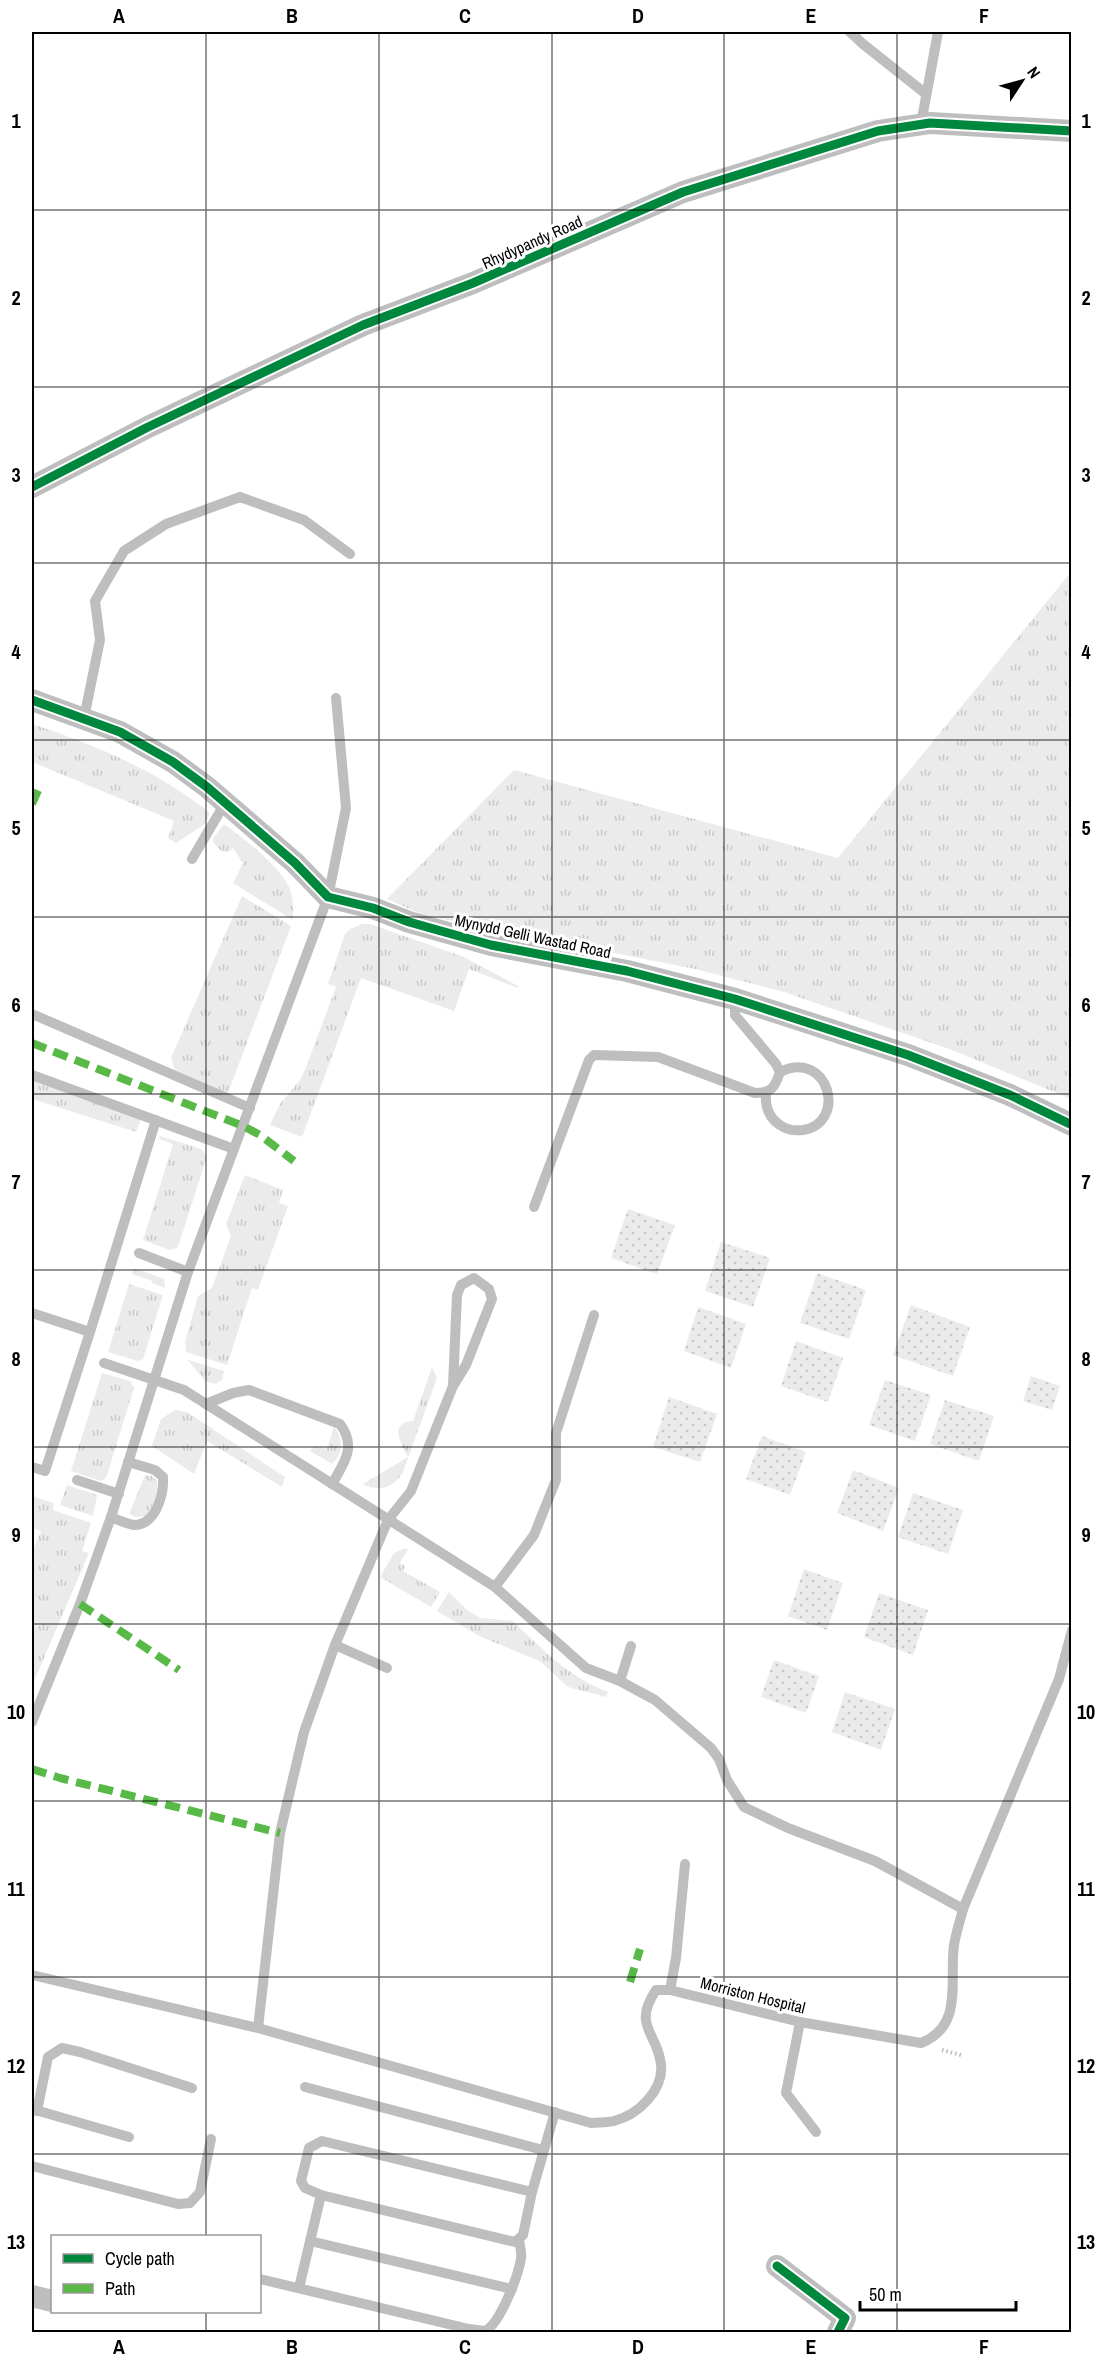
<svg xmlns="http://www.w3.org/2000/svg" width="1103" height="2364" font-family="'Archivo Narrow',sans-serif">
  <defs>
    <pattern id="grass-tufts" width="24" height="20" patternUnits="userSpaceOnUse" patternTransform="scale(1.5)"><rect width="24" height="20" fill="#ebebeb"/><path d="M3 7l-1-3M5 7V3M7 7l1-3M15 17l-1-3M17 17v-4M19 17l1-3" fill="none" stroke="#c8c8c8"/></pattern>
    <pattern id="park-dots" width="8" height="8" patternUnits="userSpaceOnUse" patternTransform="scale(1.5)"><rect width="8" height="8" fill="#ebebeb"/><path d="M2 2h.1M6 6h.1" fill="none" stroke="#c8c8c8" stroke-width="1.8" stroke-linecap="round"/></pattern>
  </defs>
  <rect width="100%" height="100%" fill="#fff"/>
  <!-- grass -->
  <g fill="url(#grass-tufts)">
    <polygon points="1071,572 1071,1099 952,1050 784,992 695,969 423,915 387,899 514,770 838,858"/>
    <path d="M32,724C94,744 158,771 210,813L205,824L176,843L168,838L174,821L32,762Z"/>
    <path d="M224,824C245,840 277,863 289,887C294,897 293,909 293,920L233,883L243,863L233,848L228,852L221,851L213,842V838Z"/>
    <polygon points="242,896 291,926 228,1093 175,1070 171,1058"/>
    <polygon points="362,924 370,924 464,957 518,986 518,988 469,969 454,1011 361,978 302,1137 270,1125 280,1104 300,1080 306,1067 336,987 328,984 345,934 350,929"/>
    <polygon points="36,1081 141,1119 136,1132 32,1099 32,1082"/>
    <polygon points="160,1136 201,1149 207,1156 179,1244 177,1248 170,1250 143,1240 173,1144 159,1139"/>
    <polygon points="245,1175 283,1190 279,1203 288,1206 258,1290 252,1288 227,1365 186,1352 185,1342 198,1296 212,1288 231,1236 226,1224"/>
    <polygon points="134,1268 164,1279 165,1288 152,1283 152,1281 132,1274"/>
    <polygon points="129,1284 163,1295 143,1359 138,1361 108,1352"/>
    <polygon points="188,1360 224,1371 222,1380 215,1384 205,1381"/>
    <path d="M432,1367L437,1378L403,1472C394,1488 379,1492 363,1484L408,1457C401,1443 388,1423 413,1421Z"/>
    <polygon points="102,1373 130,1381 134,1388 106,1478 101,1481 71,1471"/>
    <polygon points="175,1410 187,1412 285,1477 282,1487 207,1441 194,1474 152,1446 161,1419"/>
    <path d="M334,1427C343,1438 344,1454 332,1464L310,1451L314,1446L327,1449Z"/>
    <path d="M145,1475L152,1476L157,1481C158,1493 153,1508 145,1516L136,1517L129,1514Z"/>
    <polygon points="67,1485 97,1495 93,1516 60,1505"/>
    <polygon points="32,1496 54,1503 53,1510 91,1523 82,1551 89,1553 32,1686 32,1552 41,1531 32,1528"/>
    <polygon points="405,1548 408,1550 400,1563 405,1566 403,1571 440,1592 431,1607 380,1577 394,1553"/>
    <path d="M449,1592L468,1611L481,1618L513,1621C544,1651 568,1676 608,1692L606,1697L568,1687L540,1661L479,1636L437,1611Z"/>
  </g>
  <!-- park -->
  <g fill="url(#park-dots)">
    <polygon points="628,1209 675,1225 657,1274 611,1258"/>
    <polygon points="721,1242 770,1258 753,1307 705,1291"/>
    <polygon points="817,1273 866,1290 849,1339 800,1323"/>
    <polygon points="911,1305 970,1327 953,1376 893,1355"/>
    <polygon points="698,1307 746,1324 731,1368 684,1351"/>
    <polygon points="796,1341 843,1358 828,1402 781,1386"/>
    <polygon points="1031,1376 1060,1386 1052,1410 1023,1401"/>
    <polygon points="885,1380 931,1395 915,1441 869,1425"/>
    <polygon points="669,1397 717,1414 700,1462 653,1447"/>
    <polygon points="945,1400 994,1416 979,1461 930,1444"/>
    <polygon points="762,1436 806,1452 790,1495 746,1479"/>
    <polygon points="853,1470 899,1488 883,1531 837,1513"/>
    <polygon points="913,1493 963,1510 948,1554 898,1537"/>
    <polygon points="804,1569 843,1583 827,1630 788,1616"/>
    <polygon points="879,1593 928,1610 913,1655 864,1637"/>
    <polygon points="774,1660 819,1676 806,1713 761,1697"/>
    <polygon points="845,1692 895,1709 881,1750 832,1732"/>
  </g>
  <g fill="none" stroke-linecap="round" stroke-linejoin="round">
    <!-- path -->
    <polyline stroke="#b9b9b9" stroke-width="4" stroke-dasharray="1.5 3" stroke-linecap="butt" points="942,2050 961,2055"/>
    <!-- lane -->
    <g stroke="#bebebe" stroke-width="10">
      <polyline points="850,32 863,44 926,94"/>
      <polyline points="921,124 938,32"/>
      <polyline points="84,718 100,640 95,601 124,551 166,524 240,497 304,520 350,554"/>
      <polyline points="192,859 225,803"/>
      <polyline points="32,1014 250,1108"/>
      <polyline points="32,1075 234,1149"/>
      <path d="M766,1093C765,1106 769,1118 780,1125C787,1130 795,1131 803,1130C848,1123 829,1048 780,1072"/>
      <path d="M534,1207L589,1060L594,1055L658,1057L755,1093C772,1093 775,1087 780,1072L776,1064L735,1015V999"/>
      <polyline points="139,1253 188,1272"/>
      <polyline points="32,1313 90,1332 156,1120"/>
      <polyline points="104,1363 184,1390 495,1587 586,1668 620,1681"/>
      <path d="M206,1404L233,1393L249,1390L340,1424C357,1447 344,1463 332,1484"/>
      <polyline points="32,1467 45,1471 90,1332"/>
      <polyline points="77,1480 119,1494"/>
      <path d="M111,1517C118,1520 127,1524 134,1525C156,1525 164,1494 163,1477L155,1470L128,1462"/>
      <polyline points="495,1587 534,1535 556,1480 556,1433 594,1315"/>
      <polyline points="335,1645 387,1668"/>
      <polyline points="631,1646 620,1681 655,1700 711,1748 719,1759 727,1780 744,1807 788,1828 875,1861 963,1909"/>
      <polyline points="32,1722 80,1604 111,1517 188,1272 328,897 346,808 336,698"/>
      <path d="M32,1975L258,2028L591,2123C598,2122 607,2123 614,2121C638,2115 664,2090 661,2064C657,2032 632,2026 656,1990H670L800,2022L921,2043C964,2026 949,1982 954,1945C956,1933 960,1921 963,1909L1059,1679L1072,1630"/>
      <polyline points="670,1990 676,1958 685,1864"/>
      <polyline points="800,2022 786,2093 816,2132"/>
      <polyline points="258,2028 280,1833 304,1732 335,1645 388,1520 411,1491 453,1386 466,1365 492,1299 489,1289 474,1278 461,1285 457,1295 453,1386"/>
      <polyline points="305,2087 543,2150"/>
      <polyline points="32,2109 129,2137"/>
      <polyline points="37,2111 48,2057 62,2048 80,2052 192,2088"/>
      <polyline points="32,2166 178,2204 190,2203 200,2192 211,2139"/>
      <polyline points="532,2192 322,2141 309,2148 301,2181 305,2188 321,2195 515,2242 523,2235 532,2192 555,2112"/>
      <polyline points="310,2241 512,2289"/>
      <path d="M260,2279L469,2329L485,2331C500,2324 518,2276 521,2259C522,2253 520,2246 519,2240"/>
      <polyline points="299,2288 321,2195"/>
    </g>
    <!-- street -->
    <g stroke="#bebebe" stroke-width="22">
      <polyline points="32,487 148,427 363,325 473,283 683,192 878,131 930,123 1072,131"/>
      <polyline points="32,700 120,732 173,762 207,787 295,863 328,897 373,908 409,922 491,945 627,971 735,999 908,1055 1010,1095 1072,1125"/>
      <polyline points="777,2266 845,2318 838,2332"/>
      <polyline points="32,2296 52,2301"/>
    </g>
    <!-- quiet -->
    <g stroke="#58b947" stroke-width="8" stroke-dasharray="15 8" stroke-linecap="butt">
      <polyline points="32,804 40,786"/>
      <polyline points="32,1043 243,1126 260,1135 294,1161"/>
      <polyline points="80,1604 179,1670"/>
      <polyline points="32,1769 60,1778 280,1833"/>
      <polyline points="630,1982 640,1949"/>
    </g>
    <defs>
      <g id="cycleway">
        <polyline points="32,487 148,427 363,325 473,283 683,192 878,131 930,123 1072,131"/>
        <polyline points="32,700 120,732 173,762 207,787 295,863 328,897 373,908 409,922 491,945 627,971 735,999 908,1055 1010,1095 1072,1125"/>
        <polyline points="777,2266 845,2318 838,2332"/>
      </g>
    </defs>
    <!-- cycleway casing -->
    <use href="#cycleway" stroke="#fff" stroke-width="13"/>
    <!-- cycleway -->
    <use href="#cycleway" stroke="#00873e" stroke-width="9"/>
  </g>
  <!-- grid -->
  <path fill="none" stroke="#000" stroke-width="1.5" stroke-opacity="0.55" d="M206,32V2236M379,32V2332M552,32V2332M724,32V2332M897,32V2332M32,210H1072M32,387H1072M32,563H1072M32,740H1072M32,917H1072M32,1094H1072M32,1270H1072M32,1447H1072M32,1624H1072M32,1801H1072M32,1977H1072M32,2154H1072M206,2312V2332"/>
  <g text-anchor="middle" stroke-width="6" stroke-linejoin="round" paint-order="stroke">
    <!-- street labels -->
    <g font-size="16" fill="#000" stroke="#fff">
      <text transform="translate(532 242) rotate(-24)" y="6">Rhydypandy Road</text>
      <text transform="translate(533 936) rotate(12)" y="6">Mynydd Gelli Wastad Road</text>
      <text transform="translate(753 1995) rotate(14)" y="6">Morriston Hospital</text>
    </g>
  </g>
  <!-- border -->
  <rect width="1103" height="2364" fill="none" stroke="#ffffff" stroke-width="66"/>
  <!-- legend -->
  <rect x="51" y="2235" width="210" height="78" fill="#ffffff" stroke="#999999" stroke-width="1.5"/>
  <rect x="63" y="2254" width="30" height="9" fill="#00873e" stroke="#999999" stroke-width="1.5"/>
  <text x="105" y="2265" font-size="18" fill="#000000">Cycle path</text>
  <rect x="63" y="2284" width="30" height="9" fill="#58b947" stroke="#999999" stroke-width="1.5"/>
  <text x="105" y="2295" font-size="18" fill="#000000">Path</text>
  <!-- north arrow -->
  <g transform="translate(1022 81) rotate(54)" stroke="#ffffff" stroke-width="4.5" paint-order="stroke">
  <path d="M0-4.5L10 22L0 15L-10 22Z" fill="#000000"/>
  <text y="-9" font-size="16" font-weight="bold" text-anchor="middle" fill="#000000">N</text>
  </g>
  <!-- scale -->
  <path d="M860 2301v9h156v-9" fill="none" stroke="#000000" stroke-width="3"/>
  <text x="869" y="2301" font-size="18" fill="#000000" stroke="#ffffff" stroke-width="4.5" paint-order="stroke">50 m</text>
  <rect x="33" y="33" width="1037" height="2298" fill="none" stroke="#000" stroke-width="2"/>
  <g font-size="20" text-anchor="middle" font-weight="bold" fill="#000">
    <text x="119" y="23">A</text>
    <text x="292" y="23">B</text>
    <text x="465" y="23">C</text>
    <text x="638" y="23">D</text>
    <text x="811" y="23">E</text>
    <text x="984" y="23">F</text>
    <text x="16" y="128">1</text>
    <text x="1086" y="128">1</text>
    <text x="16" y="305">2</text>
    <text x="1086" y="305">2</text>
    <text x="16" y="482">3</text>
    <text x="1086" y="482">3</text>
    <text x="16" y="659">4</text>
    <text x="1086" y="659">4</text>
    <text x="16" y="835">5</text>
    <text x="1086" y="835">5</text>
    <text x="16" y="1012">6</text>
    <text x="1086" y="1012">6</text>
    <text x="16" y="1189">7</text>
    <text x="1086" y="1189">7</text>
    <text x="16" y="1366">8</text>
    <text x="1086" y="1366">8</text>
    <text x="16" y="1542">9</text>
    <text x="1086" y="1542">9</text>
    <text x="16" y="1719">10</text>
    <text x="1086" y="1719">10</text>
    <text x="16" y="1896">11</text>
    <text x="1086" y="1896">11</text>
    <text x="16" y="2073">12</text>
    <text x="1086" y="2073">12</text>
    <text x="16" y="2249">13</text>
    <text x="1086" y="2249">13</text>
    <text x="119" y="2354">A</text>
    <text x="292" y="2354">B</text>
    <text x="465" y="2354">C</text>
    <text x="638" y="2354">D</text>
    <text x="811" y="2354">E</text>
    <text x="984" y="2354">F</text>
  </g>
</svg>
